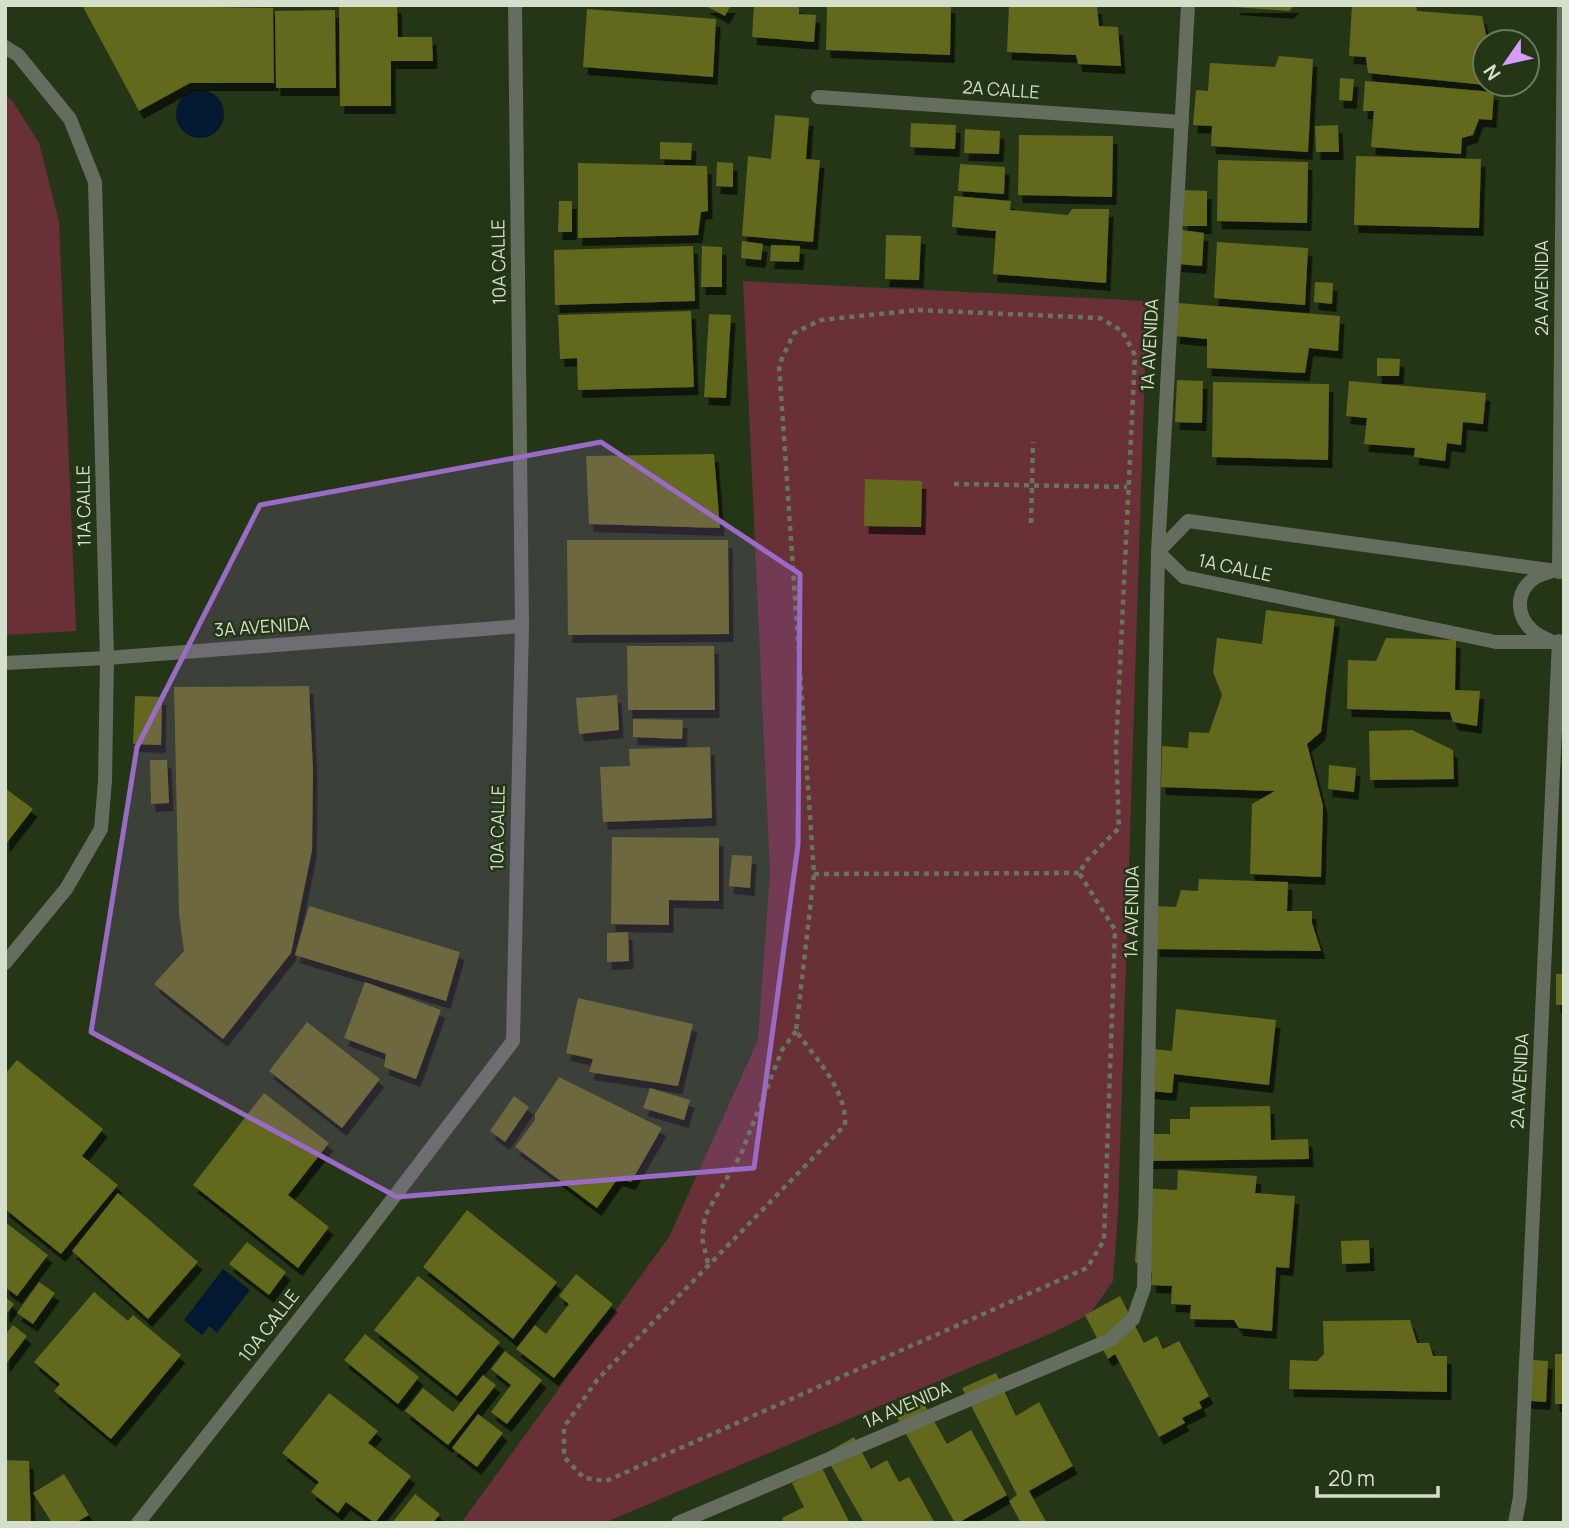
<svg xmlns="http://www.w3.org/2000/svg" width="1569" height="1528" font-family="Manrope,sans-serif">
  <defs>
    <filter id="shadow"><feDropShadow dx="4.5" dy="8" stdDeviation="0" flood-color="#0009"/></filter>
  </defs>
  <rect width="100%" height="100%" fill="#243616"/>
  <!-- green -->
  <g fill="#693038">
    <polygon points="5,95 12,100 39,143 59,222 76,631 5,635"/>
    <polygon points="743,281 1147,301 1118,1212 1113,1281 1090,1314 1054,1332 604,1523 461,1523 669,1237 758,1040 770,873"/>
  </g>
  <!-- water -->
  <g fill="#031831">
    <circle cx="200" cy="114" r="24"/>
    <polygon points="223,1269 250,1290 217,1333 209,1326 202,1335 184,1320"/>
  </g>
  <!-- building -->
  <g fill="#62671d" filter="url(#shadow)">
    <polygon points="82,5 273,8 274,83 190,83 139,111"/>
    <polygon points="339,5 397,5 398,37 432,37 433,61 391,61 391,106 340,106"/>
    <polygon points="704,5 731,5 725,16"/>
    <polygon points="754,5 799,5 799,14 816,15 814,42 752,37"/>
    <polygon points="827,5 951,5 950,55 826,50"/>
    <polygon points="1009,5 1097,6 1099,26 1118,27 1121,66 1078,64 1076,55 1007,52"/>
    <polygon points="1235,5 1295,5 1289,11 1235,7"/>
    <polygon points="1352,5 1416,5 1417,11 1482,16 1487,39 1504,39 1504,42 1485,42 1485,85 1368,73 1366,57 1349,56"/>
    <polygon points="587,9 716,19 713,77 583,67"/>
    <polygon points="335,10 336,88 276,88 275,11"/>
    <polygon points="1279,56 1313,59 1308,152 1211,146 1212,126 1193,125 1196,90 1208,91 1210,63 1275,67"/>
    <polygon points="1340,78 1354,79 1352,101 1339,100"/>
    <polygon points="1365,81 1494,92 1492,120 1479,119 1473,135 1462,138 1461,154 1371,147 1374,111 1363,111"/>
    <polygon points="775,115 809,118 806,159 820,160 813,242 742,236 748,156 771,159"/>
    <polygon points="911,123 956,125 955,149 910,147"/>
    <polygon points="1338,125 1339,152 1316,152 1315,126"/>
    <polygon points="965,129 1000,131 999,154 964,153"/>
    <polygon points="1019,135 1113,136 1112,197 1018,195"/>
    <polygon points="660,142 692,143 691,160 660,159"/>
    <polygon points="1356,156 1481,159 1479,228 1354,225"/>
    <polygon points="1218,160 1308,162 1307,223 1217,221"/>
    <polygon points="717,162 733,163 733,187 716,186"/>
    <polygon points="578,163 707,166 708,211 701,212 698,235 578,238"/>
    <polygon points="960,164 1005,167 1004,194 958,191"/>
    <polygon points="1184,190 1207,191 1207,226 1183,226"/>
    <polygon points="954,196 1011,201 1010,210 1068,215 1072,209 1109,209 1106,283 993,274 996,231 952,227"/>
    <polygon points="559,201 572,201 572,232 558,232"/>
    <polygon points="1181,230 1204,233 1202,266 1177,264"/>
    <polygon points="886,235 921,236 919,280 885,279"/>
    <polygon points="742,241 763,244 761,260 741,258"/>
    <polygon points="1217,242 1308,248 1305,305 1214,298"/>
    <polygon points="771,245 800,246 799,262 770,261"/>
    <polygon points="693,246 695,301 555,305 554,250"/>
    <polygon points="702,246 722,247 722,287 701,287"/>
    <polygon points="1315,282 1333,283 1332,304 1314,302"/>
    <polygon points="1178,303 1340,316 1338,351 1309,348 1305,373 1207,368 1207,339 1175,336"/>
    <polygon points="691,311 694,387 578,390 577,358 560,359 558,315"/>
    <polygon points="709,314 731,315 726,398 704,397"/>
    <polygon points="1377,358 1400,359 1399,376 1377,376"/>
    <polygon points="1177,380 1203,381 1202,423 1175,422"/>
    <polygon points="1349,381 1486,393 1483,424 1463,422 1461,445 1447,443 1445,461 1414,457 1415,448 1364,444 1367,418 1346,416"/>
    <polygon points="1213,382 1329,384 1328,460 1212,457"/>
    <polygon points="714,454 720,528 589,524 586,456"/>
    <polygon points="865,479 922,481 921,527 864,526"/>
    <polygon points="567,540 728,540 729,634 568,635"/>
    <polygon points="1266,610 1335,619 1321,732 1307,744 1323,806 1321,877 1250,874 1252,804 1275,791 1161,787 1162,746 1188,748 1189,732 1209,733 1222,695 1213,672 1217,638 1262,644"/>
    <polygon points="1386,638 1456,640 1455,690 1480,691 1477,726 1453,722 1450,712 1347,709 1348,660 1376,661"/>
    <polygon points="627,646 714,646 715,710 628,710"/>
    <polygon points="309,686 313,771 312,850 291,953 223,1039 154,984 184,951 179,914 174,687"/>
    <polygon points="617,695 619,730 579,734 576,698"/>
    <polygon points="135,696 162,697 161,745 133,744"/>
    <polygon points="633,719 683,720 682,739 633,737"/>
    <polygon points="1412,730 1453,750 1454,779 1370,780 1369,731"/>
    <polygon points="710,747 712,818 603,822 600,767 630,766 629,749"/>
    <polygon points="150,760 167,760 169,803 151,804"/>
    <polygon points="1329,765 1356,768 1354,792 1328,789"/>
    <polygon points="5,788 33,809 5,845"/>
    <polygon points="612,837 719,838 719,901 669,900 669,925 611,924"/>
    <polygon points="732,855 752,856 750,888 729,886"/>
    <polygon points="1199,879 1288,882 1287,911 1312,911 1312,923 1321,951 1155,949 1156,906 1176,907 1181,890 1198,891"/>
    <polygon points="309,906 460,952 446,1001 295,955"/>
    <polygon points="628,932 629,961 607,962 607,933"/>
    <rect x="1556" y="974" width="8" height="31"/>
    <polygon points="365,982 441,1010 416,1079 384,1067 386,1054 344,1038"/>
    <polygon points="578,998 693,1024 678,1086 589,1072 593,1059 566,1053"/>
    <polygon points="1176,1009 1276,1020 1269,1085 1174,1074 1172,1093 1150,1091 1154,1049 1172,1051"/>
    <polygon points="307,1022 380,1079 342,1128 269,1071"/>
    <polygon points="17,1060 103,1129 82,1156 118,1185 61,1254 5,1209 5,1074"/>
    <polygon points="559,1077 662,1128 631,1182 618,1178 597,1208 515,1147 535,1120 535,1114"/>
    <polygon points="650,1088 690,1100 684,1120 643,1108"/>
    <polygon points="264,1093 329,1143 288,1195 329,1227 298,1268 193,1185"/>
    <polygon points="514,1096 529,1107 505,1142 490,1131"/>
    <polygon points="1270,1106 1271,1140 1308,1139 1309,1159 1144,1161 1151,1134 1170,1134 1170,1119 1190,1119 1190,1107"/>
    <polygon points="1178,1170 1257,1176 1255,1193 1295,1196 1289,1268 1276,1267 1272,1331 1239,1328 1234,1320 1190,1319 1191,1305 1171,1304 1172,1286 1151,1285 1152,1273 1135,1262 1140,1188 1177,1190"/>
    <polygon points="118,1193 198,1262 148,1319 72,1251"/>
    <polygon points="467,1210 557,1282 513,1339 423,1267"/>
    <polygon points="5,1222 48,1255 17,1296 5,1287"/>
    <polygon points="1369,1240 1370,1263 1342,1264 1341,1241"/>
    <polygon points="247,1242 286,1272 269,1295 229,1264"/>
    <polygon points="576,1274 613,1304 554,1378 516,1349 535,1325 546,1334 569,1304 559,1296"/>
    <polygon points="418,1276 500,1342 457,1396 374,1330"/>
    <polygon points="39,1282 55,1293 33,1324 17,1313"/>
    <polygon points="94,1292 128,1321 133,1315 181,1355 111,1439 54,1391 60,1384 34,1362"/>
    <polygon points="1120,1296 1144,1343 1157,1336 1163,1349 1179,1341 1209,1396 1199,1402 1202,1408 1182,1418 1185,1423 1159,1437 1115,1354 1108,1359 1085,1315"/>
    <polygon points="5,1297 14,1304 5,1316"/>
    <polygon points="1410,1320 1417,1343 1429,1343 1433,1356 1447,1356 1447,1392 1289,1389 1290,1360 1317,1361 1324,1354 1323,1321"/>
    <polygon points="13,1325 27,1336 5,1365 5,1335"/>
    <polygon points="365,1334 419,1377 398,1404 344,1360"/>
    <polygon points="505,1351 542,1380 507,1424 491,1412 511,1385 491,1369"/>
    <rect x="1555" y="1354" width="9" height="50"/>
    <polygon points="1519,1359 1548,1361 1546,1402 1518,1400"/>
    <polygon points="996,1373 1016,1416 1039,1402 1073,1466 1029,1491 1047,1523 1021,1523 1009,1501 1017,1495 962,1388"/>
    <polygon points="483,1375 496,1385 448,1445 405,1411 423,1388 453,1412"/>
    <polygon points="329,1393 378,1431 368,1443 411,1476 375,1523 346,1502 338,1513 311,1492 319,1482 282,1453"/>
    <polygon points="922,1400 947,1444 971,1430 1007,1495 958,1523 955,1523 895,1414"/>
    <polygon points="478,1414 503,1433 477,1467 452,1448"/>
    <polygon points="854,1437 871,1469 887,1460 899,1482 909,1477 935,1523 864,1523 824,1454"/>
    <polygon points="5,1460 29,1461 31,1523 5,1523"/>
    <polygon points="822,1468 850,1523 784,1523 782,1518 804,1507 792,1483"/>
    <polygon points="64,1474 89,1515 75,1523 52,1523 33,1493"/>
    <polygon points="415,1494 440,1514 433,1523 392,1523"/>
  </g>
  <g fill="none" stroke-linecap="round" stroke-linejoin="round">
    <!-- path -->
    <g stroke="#67765b" stroke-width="4.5" stroke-dasharray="5 5" stroke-linecap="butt">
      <path d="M918,310L1100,318L1122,331L1135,355L1116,748L1119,828L1087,860L1079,873L1115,930L1104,1240L1087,1268L606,1481L584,1478L564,1457V1427L597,1380L845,1125C847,1090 816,1059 796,1031L814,874L779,365L794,333L821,320Z"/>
      <polyline points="954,484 1127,487"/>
      <polyline points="1031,523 1033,442"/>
      <polyline points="814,874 1079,873"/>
      <polyline points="708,1263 702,1238 705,1216 741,1154 782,1050 796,1031"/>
    </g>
    <!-- minor -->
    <g stroke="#646d5e" stroke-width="14">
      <polyline points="5,47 18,55 70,119 95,182 107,658 105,781 101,829 66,889 5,963"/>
      <polyline points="818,97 1182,122"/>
      <polyline points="1559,572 1564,5"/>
      <polyline points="1564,572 1188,521 1158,552 1184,577 1496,642 1564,642"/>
      <path d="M1549,640C1511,627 1509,581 1550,572"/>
      <polyline points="5,663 107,658 522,626"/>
      <polyline points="138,1523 349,1256 513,1041 522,626 515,5"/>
      <polyline points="678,1523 1110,1340 1133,1319 1144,1288 1158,552 1188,5"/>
      <polyline points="1515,1523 1520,1497 1559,641"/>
    </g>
  </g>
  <!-- marked area -->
  <path fill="#9a6bc4" fill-opacity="0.2" stroke="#9a6bc4" stroke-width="5" stroke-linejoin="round" d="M601,442L800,574L798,845L754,1168L397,1197L91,1032L137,747L260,505Z"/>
  <g text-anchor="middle" stroke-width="5" stroke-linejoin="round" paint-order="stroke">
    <!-- street labels -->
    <g font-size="18" fill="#d4dfcc" stroke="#243616">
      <text transform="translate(1001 90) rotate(4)" y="6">2A CALLE</text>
      <text transform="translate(499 262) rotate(-91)" y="6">10A CALLE</text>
      <text transform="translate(1542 288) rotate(-90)" y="6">2A AVENIDA</text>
      <text transform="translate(1150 345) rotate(-87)" y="6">1A AVENIDA</text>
      <text transform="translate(84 506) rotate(-91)" y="6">11A CALLE</text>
      <text transform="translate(1235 568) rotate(12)" y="6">1A CALLE</text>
      <text transform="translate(262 627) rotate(-4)" y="6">3A AVENIDA</text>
      <text transform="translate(498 828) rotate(-89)" y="6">10A CALLE</text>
      <text transform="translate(1132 912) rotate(-89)" y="6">1A AVENIDA</text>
      <text transform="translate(1520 1081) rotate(-87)" y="6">2A AVENIDA</text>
      <text transform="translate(269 1326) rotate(-52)" y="6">10A CALLE</text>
      <text transform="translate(907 1405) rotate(-23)" y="6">1A AVENIDA</text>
    </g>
  </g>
  <!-- border -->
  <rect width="1569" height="1528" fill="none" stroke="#d4dfcc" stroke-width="14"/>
  <!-- north arrow -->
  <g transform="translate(1506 63) rotate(236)"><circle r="33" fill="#243616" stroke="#6a7a5f" stroke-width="2"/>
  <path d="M0-5L12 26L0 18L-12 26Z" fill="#d79bf9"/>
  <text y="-10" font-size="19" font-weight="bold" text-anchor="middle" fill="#d4dfcc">N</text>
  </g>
  <!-- scale -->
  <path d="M1317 1486v10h121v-10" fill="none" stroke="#d4dfcc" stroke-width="3.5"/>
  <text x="1328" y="1486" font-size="21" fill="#d4dfcc" stroke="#243616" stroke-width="5" paint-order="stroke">20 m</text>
</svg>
